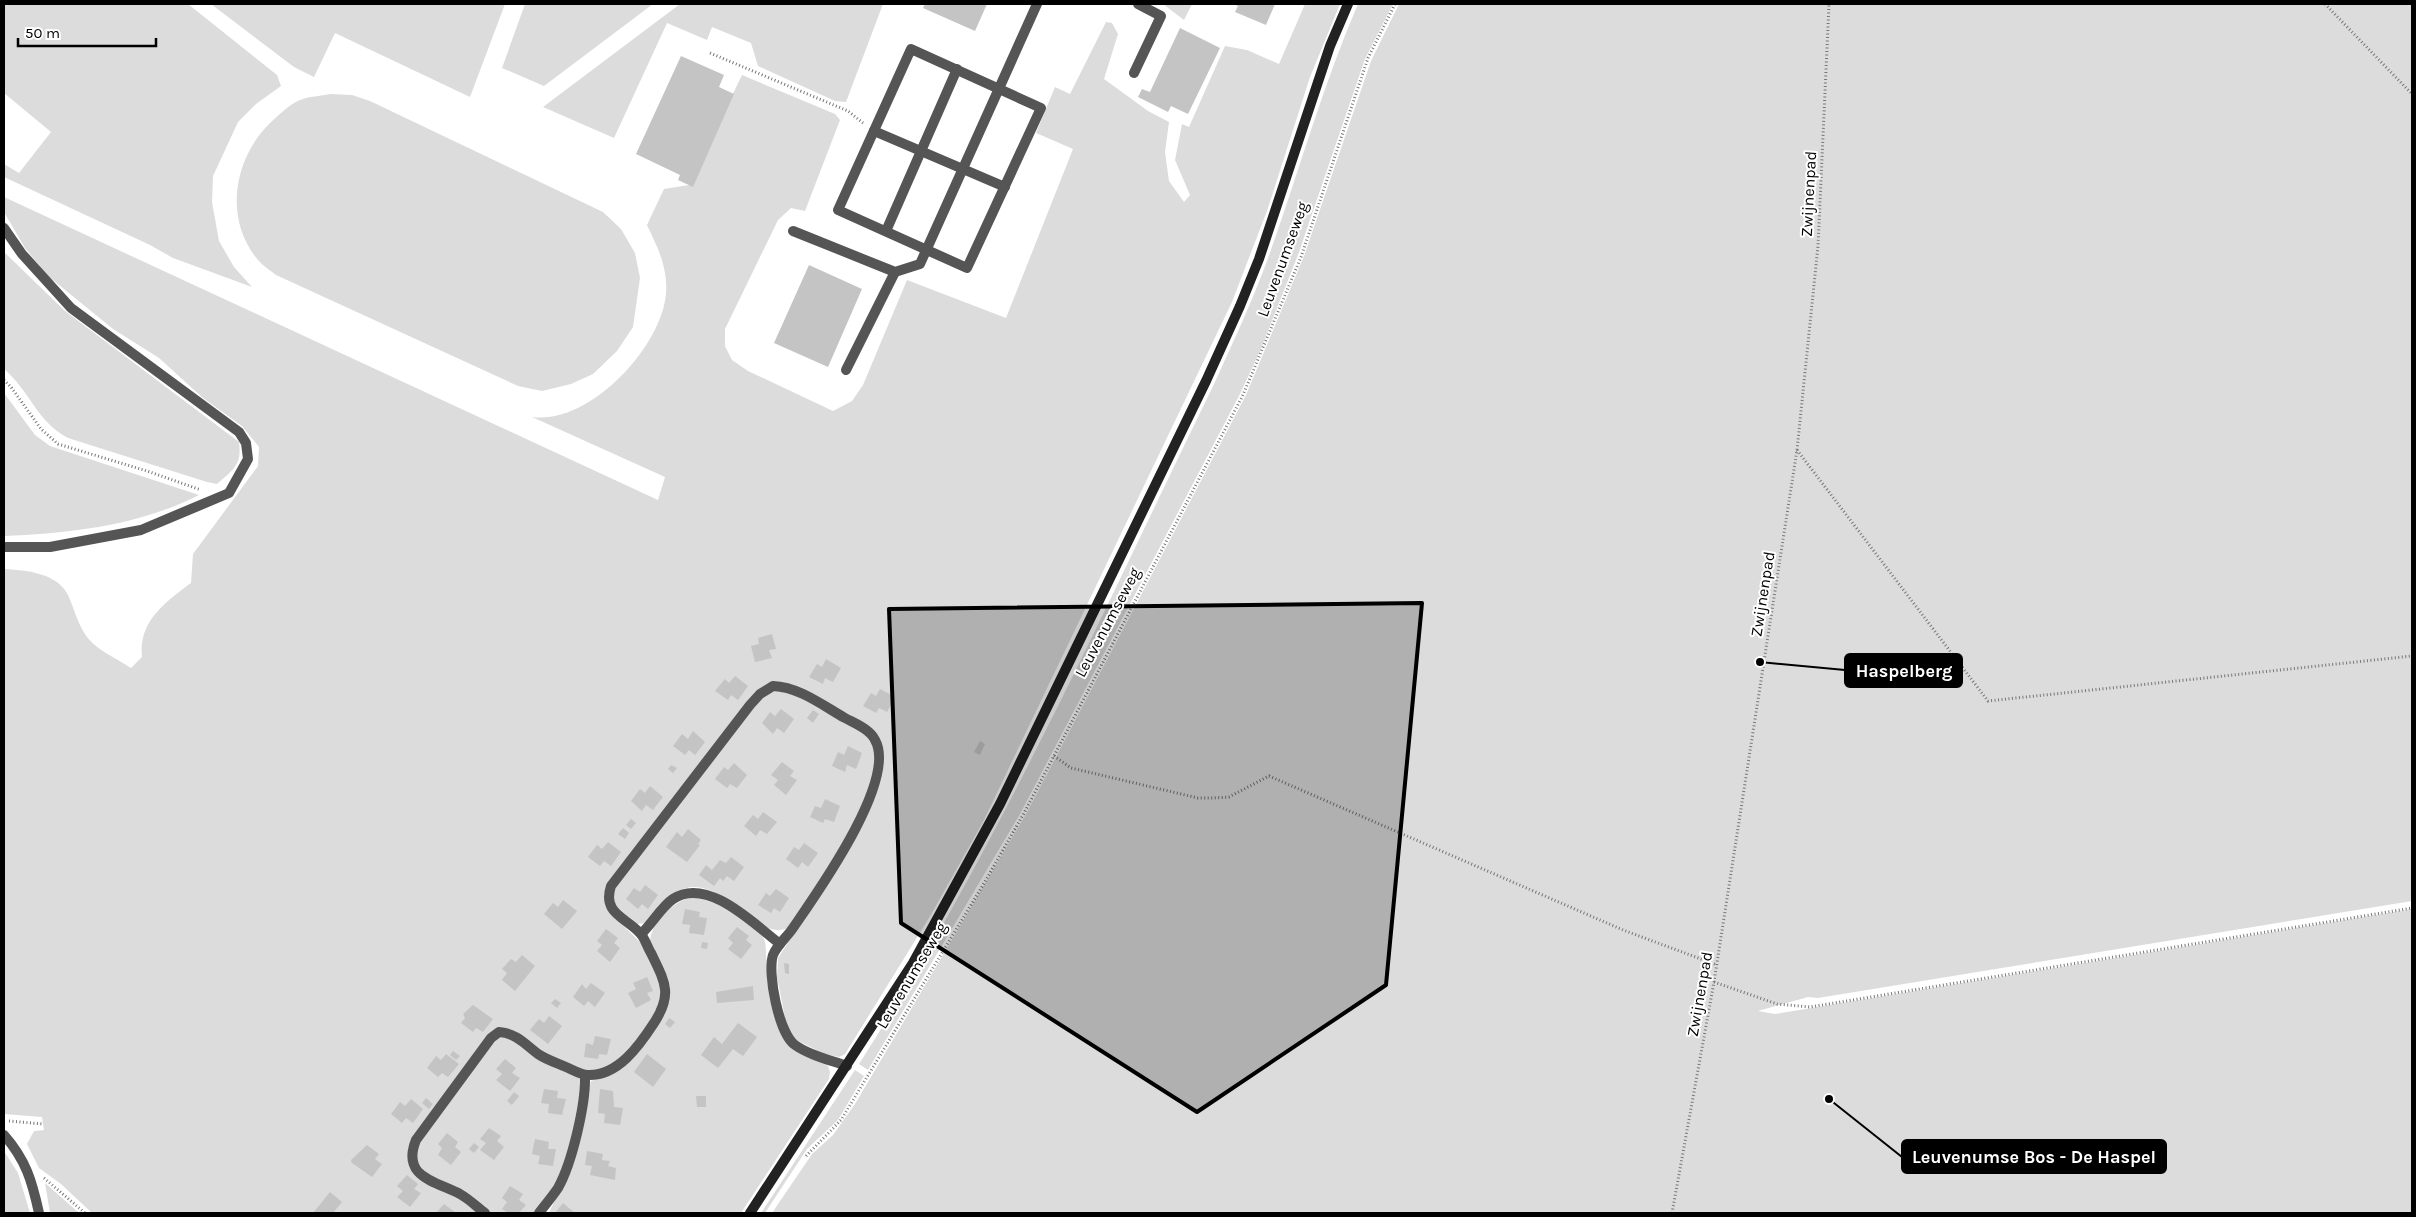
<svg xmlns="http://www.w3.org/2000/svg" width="2416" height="1217" font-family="Karla,sans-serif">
  <rect width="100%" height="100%" fill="#fff"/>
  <!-- green -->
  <g fill="#dcdcdc">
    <polygon points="4,4 188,4 277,75 281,86 256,104 238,122 213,176 212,202 219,241 234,267 252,287 173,258 150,245 4,177 4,164 19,173 51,132 4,93"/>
    <polygon points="211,4 505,4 470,97 335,33 314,77 294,67"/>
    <polygon points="525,4 653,4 544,86 502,68"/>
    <polygon points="680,4 883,4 846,102 835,101 758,66 751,43 712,27 707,40 667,23 614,138 543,107"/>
    <polygon points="1163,4 1192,4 1184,20"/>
    <path d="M1305,4H1340L1310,77L1267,211L1232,302L983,822L929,918L845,1054L839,1057L825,1054L796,1040L787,1028L777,977L778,958L809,911L869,811L879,782L878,737L772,682L607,884L604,896L605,906L610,913L641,943L659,976L663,998L654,1017L618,1063L608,1068L586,1071L542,1052L499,1028L412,1139L408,1148L409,1167L418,1176L459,1198L479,1213H92L61,1184L39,1168L27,1144L34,1131L44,1130L42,1117L4,1114V569C26,570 57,573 68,595C74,608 77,622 85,634C94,649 116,658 131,668L142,657C138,622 165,602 191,583L193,554L258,466L259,447L242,426L203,398L159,358L113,329L48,276L25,248L4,212V197L658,500L665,477L532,417C589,425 661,348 666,294C668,268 658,248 647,225L664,189L689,185L742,75L835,114L840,120L805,211L791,208L778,220L725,329V346L732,360L748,371L833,411L852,401L863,385L907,280L1006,318L1073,149L1036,133L1055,87L1070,94L1106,22L1112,23L1118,34L1104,79L1148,111L1169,122L1165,152L1169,181L1184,202L1190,195L1175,160L1182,124L1189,127L1225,46L1247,50L1279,64Z"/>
    <path d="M1358,4H1393L1365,59L1298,255L1260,351L1240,394L1020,814L868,1070L859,1064C998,848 1102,613 1215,382C1233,342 1252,302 1267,261C1298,175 1322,87 1358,4Z"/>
    <polygon points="1399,4 2412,4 2412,901 1818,998 1808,997 1758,1011 1775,1014 2412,909 2412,1213 772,1213 812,1154 833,1135 855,1104 1025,816 1246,395 1304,256 1371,61"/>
    <path d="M330,94L352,95L370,101L603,212L621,229L635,253L640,278L633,327L617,351L593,374L571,384L542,391L518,386L276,275C270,270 263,266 258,260C224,220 233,160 269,124C279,115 290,103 303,99C311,96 321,96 330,94Z"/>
    <path d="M4,252L65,311L239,442C242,465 234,469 217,484L207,482L68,438C37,422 30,391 4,369Z"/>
    <path d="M4,393L35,435L50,446L199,495C138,526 71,533 4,536Z"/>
    <path d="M772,691C796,691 815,706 835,717C847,723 866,730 873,742C893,778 811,895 790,927C756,946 721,867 676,892C664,899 655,912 647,923L636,924L612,902L614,888L762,697Z"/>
    <path d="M690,897C713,899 749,918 763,937C766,942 766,950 766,956C768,982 774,1006 780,1031L828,1066L830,1072L829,1079L741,1213H549L571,1165L591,1081L610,1074L665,1011L650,940C654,918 671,905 690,897Z"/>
    <path d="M505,1036L579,1077L582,1082L570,1147L555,1186L536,1213C525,1213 497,1216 489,1212C479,1207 472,1196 461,1191C442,1180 407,1172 419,1143L494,1041L500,1037Z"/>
    <polygon points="855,1070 864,1076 838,1120 807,1149 765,1213 761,1213"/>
    <polygon points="4,1151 18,1173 30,1213 4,1213"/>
    <polygon points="45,1183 79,1213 50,1213"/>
  </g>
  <!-- building -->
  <g fill="#c4c4c4">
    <polygon points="925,4 987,4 975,31 923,8"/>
    <polygon points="1233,4 1275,4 1266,25 1235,12 1238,6"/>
    <polygon points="1180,28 1220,48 1188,114 1171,106 1168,112 1138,97 1142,89 1150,92"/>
    <polygon points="681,56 724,75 719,87 734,94 693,187 678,180 680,175 636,154"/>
    <polygon points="809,265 862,289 828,367 774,343"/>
    <polygon points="772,634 776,649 769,650 772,658 755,662 751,646 759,644 758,638"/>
    <polygon points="826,659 841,668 833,682 825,678 823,684 809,677 817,664 822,667"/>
    <polygon points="735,676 748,686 738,700 731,695 728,700 715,691 725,679 729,683"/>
    <polygon points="880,689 895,697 887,712 879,708 876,713 863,706 871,693 876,696"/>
    <polygon points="781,709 794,719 784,733 777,728 773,734 762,723 770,712 775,716"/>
    <polygon points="813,710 819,714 813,723 807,718"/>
    <polygon points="693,731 705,742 695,755 689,750 685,755 673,746 682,734 688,739"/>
    <polygon points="980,741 985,744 980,755 974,752"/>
    <polygon points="848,746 862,753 856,769 847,765 845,772 832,766 838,752 844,755"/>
    <polygon points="782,762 794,771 790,776 797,780 786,795 774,785 778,780 771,775"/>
    <polygon points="734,763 747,775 737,788 730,784 727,788 715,779 724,767 728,770"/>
    <polygon points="671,765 677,768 673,773 668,769"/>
    <polygon points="650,786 663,797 653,810 646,805 642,811 631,801 640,789 645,793"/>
    <polygon points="825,799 840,806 834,822 825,819 823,823 810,817 815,806 821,808"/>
    <polygon points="763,812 777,822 767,834 760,830 756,836 744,826 753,815 758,819"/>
    <polygon points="631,819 636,823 631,829 626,825"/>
    <polygon points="623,828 629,833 625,839 618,834"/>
    <polygon points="688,829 701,840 698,844 700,845 687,862 666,847 677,832 682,837"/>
    <polygon points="608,842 621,852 611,866 604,861 600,866 588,857 597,845 602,849"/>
    <polygon points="804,843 818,853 808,867 802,862 798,868 786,859 794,847 799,850"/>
    <polygon points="731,857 744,867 734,881 727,876 723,881 720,878 714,886 699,875 706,865 712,870 720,860 726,863"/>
    <polygon points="645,885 658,895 648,909 642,904 638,909 626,899 634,888 640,892"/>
    <polygon points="776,889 789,898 780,912 774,908 771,913 758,905 766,893 770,896"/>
    <polygon points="563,900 577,911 562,929 544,914 553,903 558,907"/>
    <polygon points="685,909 700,912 699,917 707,918 704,935 689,933 690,925 682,924"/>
    <polygon points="737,927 749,936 746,940 752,945 741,959 728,949 733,943 728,938"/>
    <polygon points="606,929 618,938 614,943 620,948 610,962 597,951 602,945 597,941"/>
    <polygon points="702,942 708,943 707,949 701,948"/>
    <polygon points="522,955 535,966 515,991 502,980 507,973 502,969 511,959 516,962"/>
    <polygon points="784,963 789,964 789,974 785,973"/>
    <polygon points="647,977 653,991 647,993 651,1000 636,1008 628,993 636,989 633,983"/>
    <polygon points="591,983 605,993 595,1007 588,1001 584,1006 573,997 582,984 586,989"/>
    <polygon points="753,986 754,1000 717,1003 716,992"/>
    <polygon points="555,999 561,1003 557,1008 551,1003"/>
    <polygon points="473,1005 493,1019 483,1032 476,1028 473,1032 461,1023 465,1018 463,1014"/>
    <polygon points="549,1016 562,1026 548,1044 530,1030 539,1019 544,1023"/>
    <polygon points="669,1018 675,1022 670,1028 665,1024"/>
    <polygon points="738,1023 757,1037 743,1056 733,1049 718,1068 701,1055 714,1037 722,1044"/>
    <polygon points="595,1036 611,1039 607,1055 599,1054 598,1059 584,1057 586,1043 593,1045"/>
    <polygon points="453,1051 460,1056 456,1060 450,1055"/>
    <polygon points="446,1054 459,1064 448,1077 442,1073 438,1077 427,1068 436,1056 441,1060"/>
    <polygon points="647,1054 666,1069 653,1087 634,1072"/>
    <polygon points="505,1059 516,1068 512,1073 520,1078 510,1091 496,1080 502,1074 496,1069"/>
    <polygon points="544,1089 558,1091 557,1098 566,1099 562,1115 548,1113 549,1104 541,1103"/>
    <polygon points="600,1089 613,1091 614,1107 623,1108 620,1125 604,1123 605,1114 598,1113"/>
    <polygon points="514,1092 519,1096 512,1105 507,1101"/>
    <polygon points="696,1096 706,1096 706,1107 697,1107"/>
    <polygon points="426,1098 433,1104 429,1109 422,1103"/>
    <polygon points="411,1099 423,1109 413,1123 406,1118 402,1123 391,1114 400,1102 405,1106"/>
    <polygon points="489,1128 501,1136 497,1141 504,1147 494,1160 480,1150 486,1143 480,1139"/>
    <polygon points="447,1133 458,1142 455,1147 461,1152 451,1165 438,1155 442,1148 438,1144"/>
    <polygon points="535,1139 549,1142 548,1149 556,1149 553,1166 538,1164 540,1156 532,1154"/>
    <polygon points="474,1143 479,1147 474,1153 469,1149"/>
    <polygon points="367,1145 379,1154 375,1159 382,1164 372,1177 352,1163 351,1160"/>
    <polygon points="587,1151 603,1154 602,1160 610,1161 608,1166 616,1168 615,1180 590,1175 592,1166 585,1165"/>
    <polygon points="407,1175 418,1184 414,1189 421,1193 410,1207 397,1197 403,1191 397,1186"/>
    <polygon points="510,1186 523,1194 519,1200 526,1205 519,1213 508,1213 502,1209 507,1202 502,1198"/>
    <polygon points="330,1192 342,1202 333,1213 313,1213"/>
    <polygon points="563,1203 575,1213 555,1213"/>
    <polygon points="444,1204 456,1213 436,1213"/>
  </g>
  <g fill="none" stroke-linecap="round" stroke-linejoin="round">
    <!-- path -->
    <g stroke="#777" stroke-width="3" stroke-dasharray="1 2.5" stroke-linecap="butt">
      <polyline points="2325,4 2412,94"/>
      <polyline points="710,53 848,111 863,123"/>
      <polyline points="4,380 11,387 41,429 58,444 147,471 201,490"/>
      <polyline points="1797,450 1988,701 2412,656"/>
      <polyline points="1054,756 1071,768 1198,798 1213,798 1229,797 1269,776 1623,930 1717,965"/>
      <polyline points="1714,982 1777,1004 1810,1007 2412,908"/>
      <polyline points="9,1121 43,1124"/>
      <polyline points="806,1156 841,1120 983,885 1023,815 1243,395 1301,257 1368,58 1395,4"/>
      <polyline points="44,1178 85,1213"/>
      <polyline points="1672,1213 1714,982 1797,450 1818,246 1829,4"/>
    </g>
    <!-- lane -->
    <g stroke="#555" stroke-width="10">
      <polygon points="911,49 1041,108 967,268 838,210"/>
      <polyline points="1134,73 1161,16 1138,4"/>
      <polyline points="874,131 1005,187"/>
      <polyline points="4,228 22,254 71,308 239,432 246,443 248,459 229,493 141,530 50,547 4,547"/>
      <polyline points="793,231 895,272 920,264 1037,4"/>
      <polyline points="886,231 957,69"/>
      <polyline points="846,370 895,272"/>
      <path d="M641,934C652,924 661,907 673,899C707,876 754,924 780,944"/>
      <path d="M485,1213C477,1207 469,1199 460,1194C435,1181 401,1177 416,1140L491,1038L499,1032C516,1033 526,1045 538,1054C547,1060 557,1063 566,1067C573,1070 581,1075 588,1075C618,1076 639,1046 654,1023C673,994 665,982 651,953C647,947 645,938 640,933C625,917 602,913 611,886L750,705L760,694L773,686C799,687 822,705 845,718C854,723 870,729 875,740C898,780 817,893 793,928C787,937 777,945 773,955C767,973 779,1034 795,1045C809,1055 830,1060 847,1066"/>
      <path d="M539,1213C545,1205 552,1197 558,1188C572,1163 586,1104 585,1075"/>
    </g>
    <!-- street -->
    <path stroke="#555" stroke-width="10" d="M4,1135C26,1160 32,1181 39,1213"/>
    <!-- secondary -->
    <polyline stroke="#222" stroke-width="10" points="750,1213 913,963 1000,804 1206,381 1240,306 1259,259 1330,46 1348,4"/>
  </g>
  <!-- marked area -->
  <path fill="#000" fill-opacity="0.2" stroke="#000" stroke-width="4" stroke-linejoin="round" d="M1422,603L1386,985L1197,1112L901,923L889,609Z"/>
  <g text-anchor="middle" stroke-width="4" stroke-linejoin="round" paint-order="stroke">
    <!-- street labels -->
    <g font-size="16" fill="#000" stroke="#fff">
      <text transform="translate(1808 194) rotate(-87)" y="6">Zwijnenpad</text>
      <text transform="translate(1282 259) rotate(-70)" y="6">Leuvenumseweg</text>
      <text transform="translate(1762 594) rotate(-81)" y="6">Zwijnenpad</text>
      <text transform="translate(1107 622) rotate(-62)" y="6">Leuvenumseweg</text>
      <text transform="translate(911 975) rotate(-59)" y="6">Leuvenumseweg</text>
      <text transform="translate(1699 994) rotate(-80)" y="6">Zwijnenpad</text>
    </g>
  </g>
  <!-- callouts -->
  <path fill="none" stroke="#000" stroke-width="2" d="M1760 662L1845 670M1829 1099L1902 1157"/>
  <g fill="#000" stroke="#fff" stroke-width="2">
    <circle cx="1760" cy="662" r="5"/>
    <circle cx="1829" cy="1099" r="5"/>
  </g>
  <g fill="#000" stroke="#000" stroke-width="2">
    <rect x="1845" y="654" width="117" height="33" rx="5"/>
    <rect x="1902" y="1140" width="264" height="33" rx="5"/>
  </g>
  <g font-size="18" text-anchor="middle" font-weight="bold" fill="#fff">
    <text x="1904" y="677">Haspelberg</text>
    <text x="2034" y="1163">Leuvenumse Bos - De Haspel</text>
  </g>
  <!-- border -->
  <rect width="2416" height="1217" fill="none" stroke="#000000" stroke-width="10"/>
  <!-- scale -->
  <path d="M18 38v8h138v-8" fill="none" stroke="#000000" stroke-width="2.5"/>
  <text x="25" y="38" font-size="15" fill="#000000" stroke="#ffffff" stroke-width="4" paint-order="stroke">50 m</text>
</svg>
